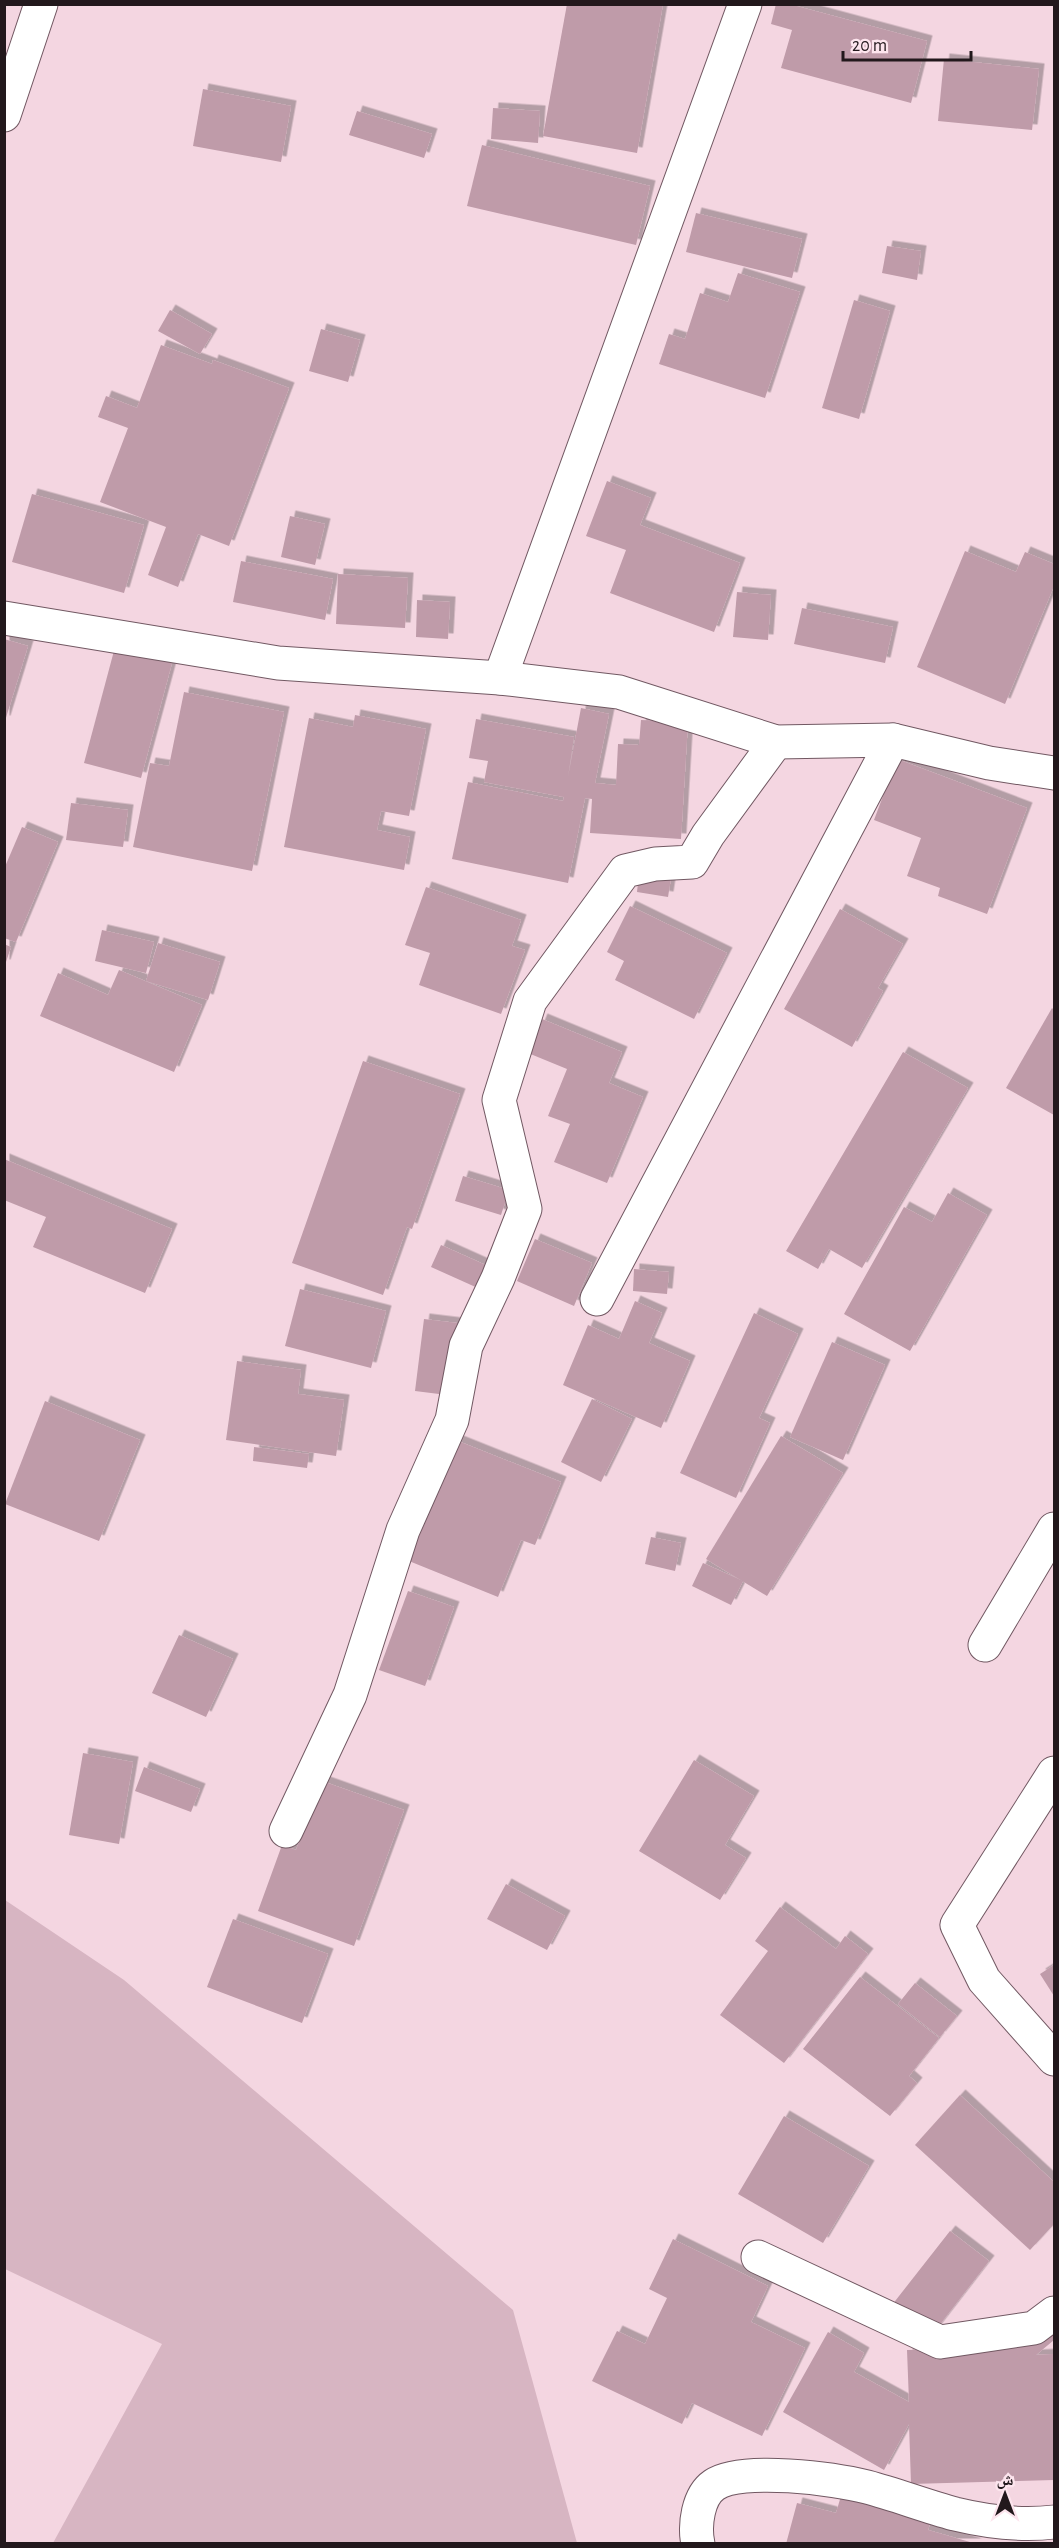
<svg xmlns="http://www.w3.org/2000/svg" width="1059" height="2548" font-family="'Alegreya Sans','Noto Naskh Arabic',sans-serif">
  <defs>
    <filter id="shadow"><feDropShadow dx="5.5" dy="-5.5" stdDeviation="0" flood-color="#0004"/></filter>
  </defs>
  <rect width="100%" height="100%" fill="#f4d6e1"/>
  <!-- green -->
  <polygon fill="#d7b5c2" points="5,1900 124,1980 513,2310 577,2543 53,2543 162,2344 5,2269"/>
  <!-- building -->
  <g fill="#bf9ba9" filter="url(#shadow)">
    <polygon points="567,4 663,4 637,153 543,136"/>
    <polygon points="776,4 789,4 927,41 911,103 781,68 792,30 771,24"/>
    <polygon points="944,59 1039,69 1032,130 938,121"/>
    <polygon points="203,89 291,106 281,162 193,146"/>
    <polygon points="493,108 540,111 538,143 491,139"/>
    <polygon points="357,111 432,134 424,158 349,135"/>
    <polygon points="482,145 650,186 636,245 467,206"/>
    <polygon points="696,213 802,239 792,278 686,252"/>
    <polygon points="887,246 921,251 917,280 882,273"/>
    <polygon points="738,273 800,292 765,398 659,364 669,334 685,339 700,293 728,302"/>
    <polygon points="854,300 890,311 859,419 822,408"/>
    <polygon points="170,310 212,334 200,354 158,331"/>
    <polygon points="321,329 360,340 348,382 309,371"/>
    <polygon points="161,345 212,364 213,360 289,388 229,546 198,534 178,587 148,575 166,527 100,502 128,428 98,417 106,396 137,408"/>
    <polygon points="607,481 651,498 640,525 740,563 714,632 610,593 626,550 586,536"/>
    <polygon points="32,494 144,525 124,593 12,562"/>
    <polygon points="290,516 325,524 315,565 281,557"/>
    <polygon points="965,551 1016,572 1025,552 1054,564 1054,586 1005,704 917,667"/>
    <polygon points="241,561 333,579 325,620 233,602"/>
    <polygon points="338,574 408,578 405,628 336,624"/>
    <polygon points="737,592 771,595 768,640 733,637"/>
    <polygon points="417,600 450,602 448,639 416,637"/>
    <polygon points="802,608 893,627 885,663 794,644"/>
    <polygon points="4,639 28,646 5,721 4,721"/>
    <polygon points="115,647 172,663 141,778 84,763"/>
    <polygon points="184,692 284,712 252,871 133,847 150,763 169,766"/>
    <polygon points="581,708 609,714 595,783 616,785 618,744 639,745 641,720 688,722 681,839 590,833 592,799 585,798 568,883 452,859 468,782 563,801 564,797 484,782 488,761 469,758 476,719 574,737 568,777"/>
    <polygon points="355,715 426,729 409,816 381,811 377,830 410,837 404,870 284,847 309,718 353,727"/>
    <polygon points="897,759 1027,808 987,914 938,896 940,888 907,876 921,838 874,820"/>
    <polygon points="71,803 128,810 123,847 66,840"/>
    <polygon points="22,827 58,842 16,942 4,938 4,869"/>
    <polygon points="639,873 671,878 668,897 637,892"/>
    <polygon points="426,887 521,920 512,946 525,950 501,1014 419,985 430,953 405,945"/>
    <polygon points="630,906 727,953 694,1019 615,980 624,961 607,952"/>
    <polygon points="840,909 903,944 878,988 883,991 852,1047 784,1009"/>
    <polygon points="102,930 154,942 146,973 95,961"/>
    <polygon points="158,943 220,962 208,1000 146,981"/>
    <polygon points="4,944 11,947 5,965 4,965"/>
    <polygon points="119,970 202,1005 174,1072 40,1016 58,973 108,995"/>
    <polygon points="1052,1008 1054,1010 1054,1115 1006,1088"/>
    <polygon points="542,1019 622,1052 609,1083 643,1097 607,1183 554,1162 570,1124 548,1116 567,1069 528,1053"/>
    <polygon points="903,1052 968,1088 862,1268 829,1249 818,1269 786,1251"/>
    <polygon points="363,1061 460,1094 412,1229 407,1227 383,1295 292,1263"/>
    <polygon points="4,1159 172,1229 145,1293 33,1247 46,1217 4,1200"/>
    <polygon points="463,1176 509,1190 501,1215 455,1201"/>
    <polygon points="948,1193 987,1215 910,1351 844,1314 904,1207 932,1222"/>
    <polygon points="535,1239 592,1263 574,1306 517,1281"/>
    <polygon points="441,1245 490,1267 480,1289 431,1267"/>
    <polygon points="634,1269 669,1272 667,1294 633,1291"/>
    <polygon points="300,1289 386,1311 371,1368 285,1346"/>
    <polygon points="635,1301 662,1313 649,1343 690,1361 661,1428 563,1385 588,1325 619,1339"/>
    <polygon points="754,1313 798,1334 759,1418 770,1423 736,1498 680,1473"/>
    <polygon points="424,1319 457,1323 447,1395 415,1391"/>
    <polygon points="832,1342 885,1365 843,1460 790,1437"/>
    <polygon points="237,1361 301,1370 298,1394 344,1400 336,1456 226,1440"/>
    <polygon points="592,1399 632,1419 601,1482 561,1462"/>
    <polygon points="45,1401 140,1440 99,1541 5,1504"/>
    <polygon points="781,1436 843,1473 767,1596 706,1559"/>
    <polygon points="453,1439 561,1482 535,1545 521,1540 498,1597 404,1559"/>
    <polygon points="254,1447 309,1454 307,1468 253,1461"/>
    <polygon points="651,1537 681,1543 675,1571 645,1564"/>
    <polygon points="703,1563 743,1581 731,1605 692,1586"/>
    <polygon points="408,1591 454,1607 425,1686 379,1670"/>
    <polygon points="179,1635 233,1659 206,1717 152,1693"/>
    <polygon points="83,1753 133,1762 119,1844 69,1835"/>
    <polygon points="694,1760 754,1796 725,1845 746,1858 720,1900 639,1851"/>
    <polygon points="144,1767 200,1789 191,1812 135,1791"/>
    <polygon points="322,1781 404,1810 354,1946 258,1911 282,1845 296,1850"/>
    <polygon points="506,1884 565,1916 547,1950 487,1919"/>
    <polygon points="780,1907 836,1949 845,1936 868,1954 784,2063 720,2015 768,1951 755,1941"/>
    <polygon points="233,1919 328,1954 302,2023 207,1987"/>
    <polygon points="1054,1965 1054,1996 1040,1974"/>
    <polygon points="860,1977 939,2038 909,2076 917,2083 890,2116 803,2049"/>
    <polygon points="915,1983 957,2016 940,2037 898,2004"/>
    <polygon points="960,2095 1054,2182 1054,2224 1030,2250 915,2145"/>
    <polygon points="784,2116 869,2166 823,2243 738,2194"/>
    <polygon points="950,2231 989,2261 931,2336 892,2305"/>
    <polygon points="673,2239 768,2286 751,2322 805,2348 762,2436 692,2403 682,2424 592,2381 617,2331 645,2344 667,2298 649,2289"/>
    <polygon points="828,2332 864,2353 854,2372 909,2402 907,2350 1010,2348 1024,2336 1054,2336 1054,2340 1036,2355 1054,2354 1054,2480 911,2484 909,2424 884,2470 783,2412"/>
    <polygon points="843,2489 931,2520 928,2530 977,2544 786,2544 797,2503 836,2513"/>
  </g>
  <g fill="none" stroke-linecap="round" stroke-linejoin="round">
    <defs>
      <g id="minor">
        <polyline points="4,115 41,4"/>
        <polyline points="4,618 278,663 500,678 619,692 776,742 893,740 989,763 1054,773"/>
        <polyline points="500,678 745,4"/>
        <polyline points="597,1299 893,740"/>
        <polyline points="985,1645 1054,1529"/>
        <polyline points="1054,1773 957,1925 984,1980 1054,2059"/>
        <polyline points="286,1831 350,1695 403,1530 452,1420 466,1346 498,1278 525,1209 499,1100 530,1001 625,871 655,864 692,862 708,835 776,742"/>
        <polyline points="758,2257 940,2342 1034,2328 1054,2313"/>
        <path d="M698,2544C694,2525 698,2496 714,2485C741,2466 836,2479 867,2487C897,2495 925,2506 955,2514C988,2522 1021,2526 1054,2522"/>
      </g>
    </defs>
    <!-- minor casing -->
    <use href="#minor" stroke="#715862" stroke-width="35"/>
    <!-- minor -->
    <use href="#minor" stroke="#fff" stroke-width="33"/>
  </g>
  <!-- border -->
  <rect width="1059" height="2548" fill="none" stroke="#22181c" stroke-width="12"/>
  <!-- north arrow -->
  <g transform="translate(1005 2494)" stroke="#fde5ee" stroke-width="4.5" paint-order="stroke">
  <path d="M0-4.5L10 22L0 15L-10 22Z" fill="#22181c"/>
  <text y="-9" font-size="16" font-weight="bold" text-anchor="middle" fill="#22181c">ش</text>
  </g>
  <!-- scale -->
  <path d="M843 51v9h128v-9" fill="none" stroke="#22181c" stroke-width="3"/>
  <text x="852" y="51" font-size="18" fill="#22181c" stroke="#fde5ee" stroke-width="4.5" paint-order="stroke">20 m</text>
</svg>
